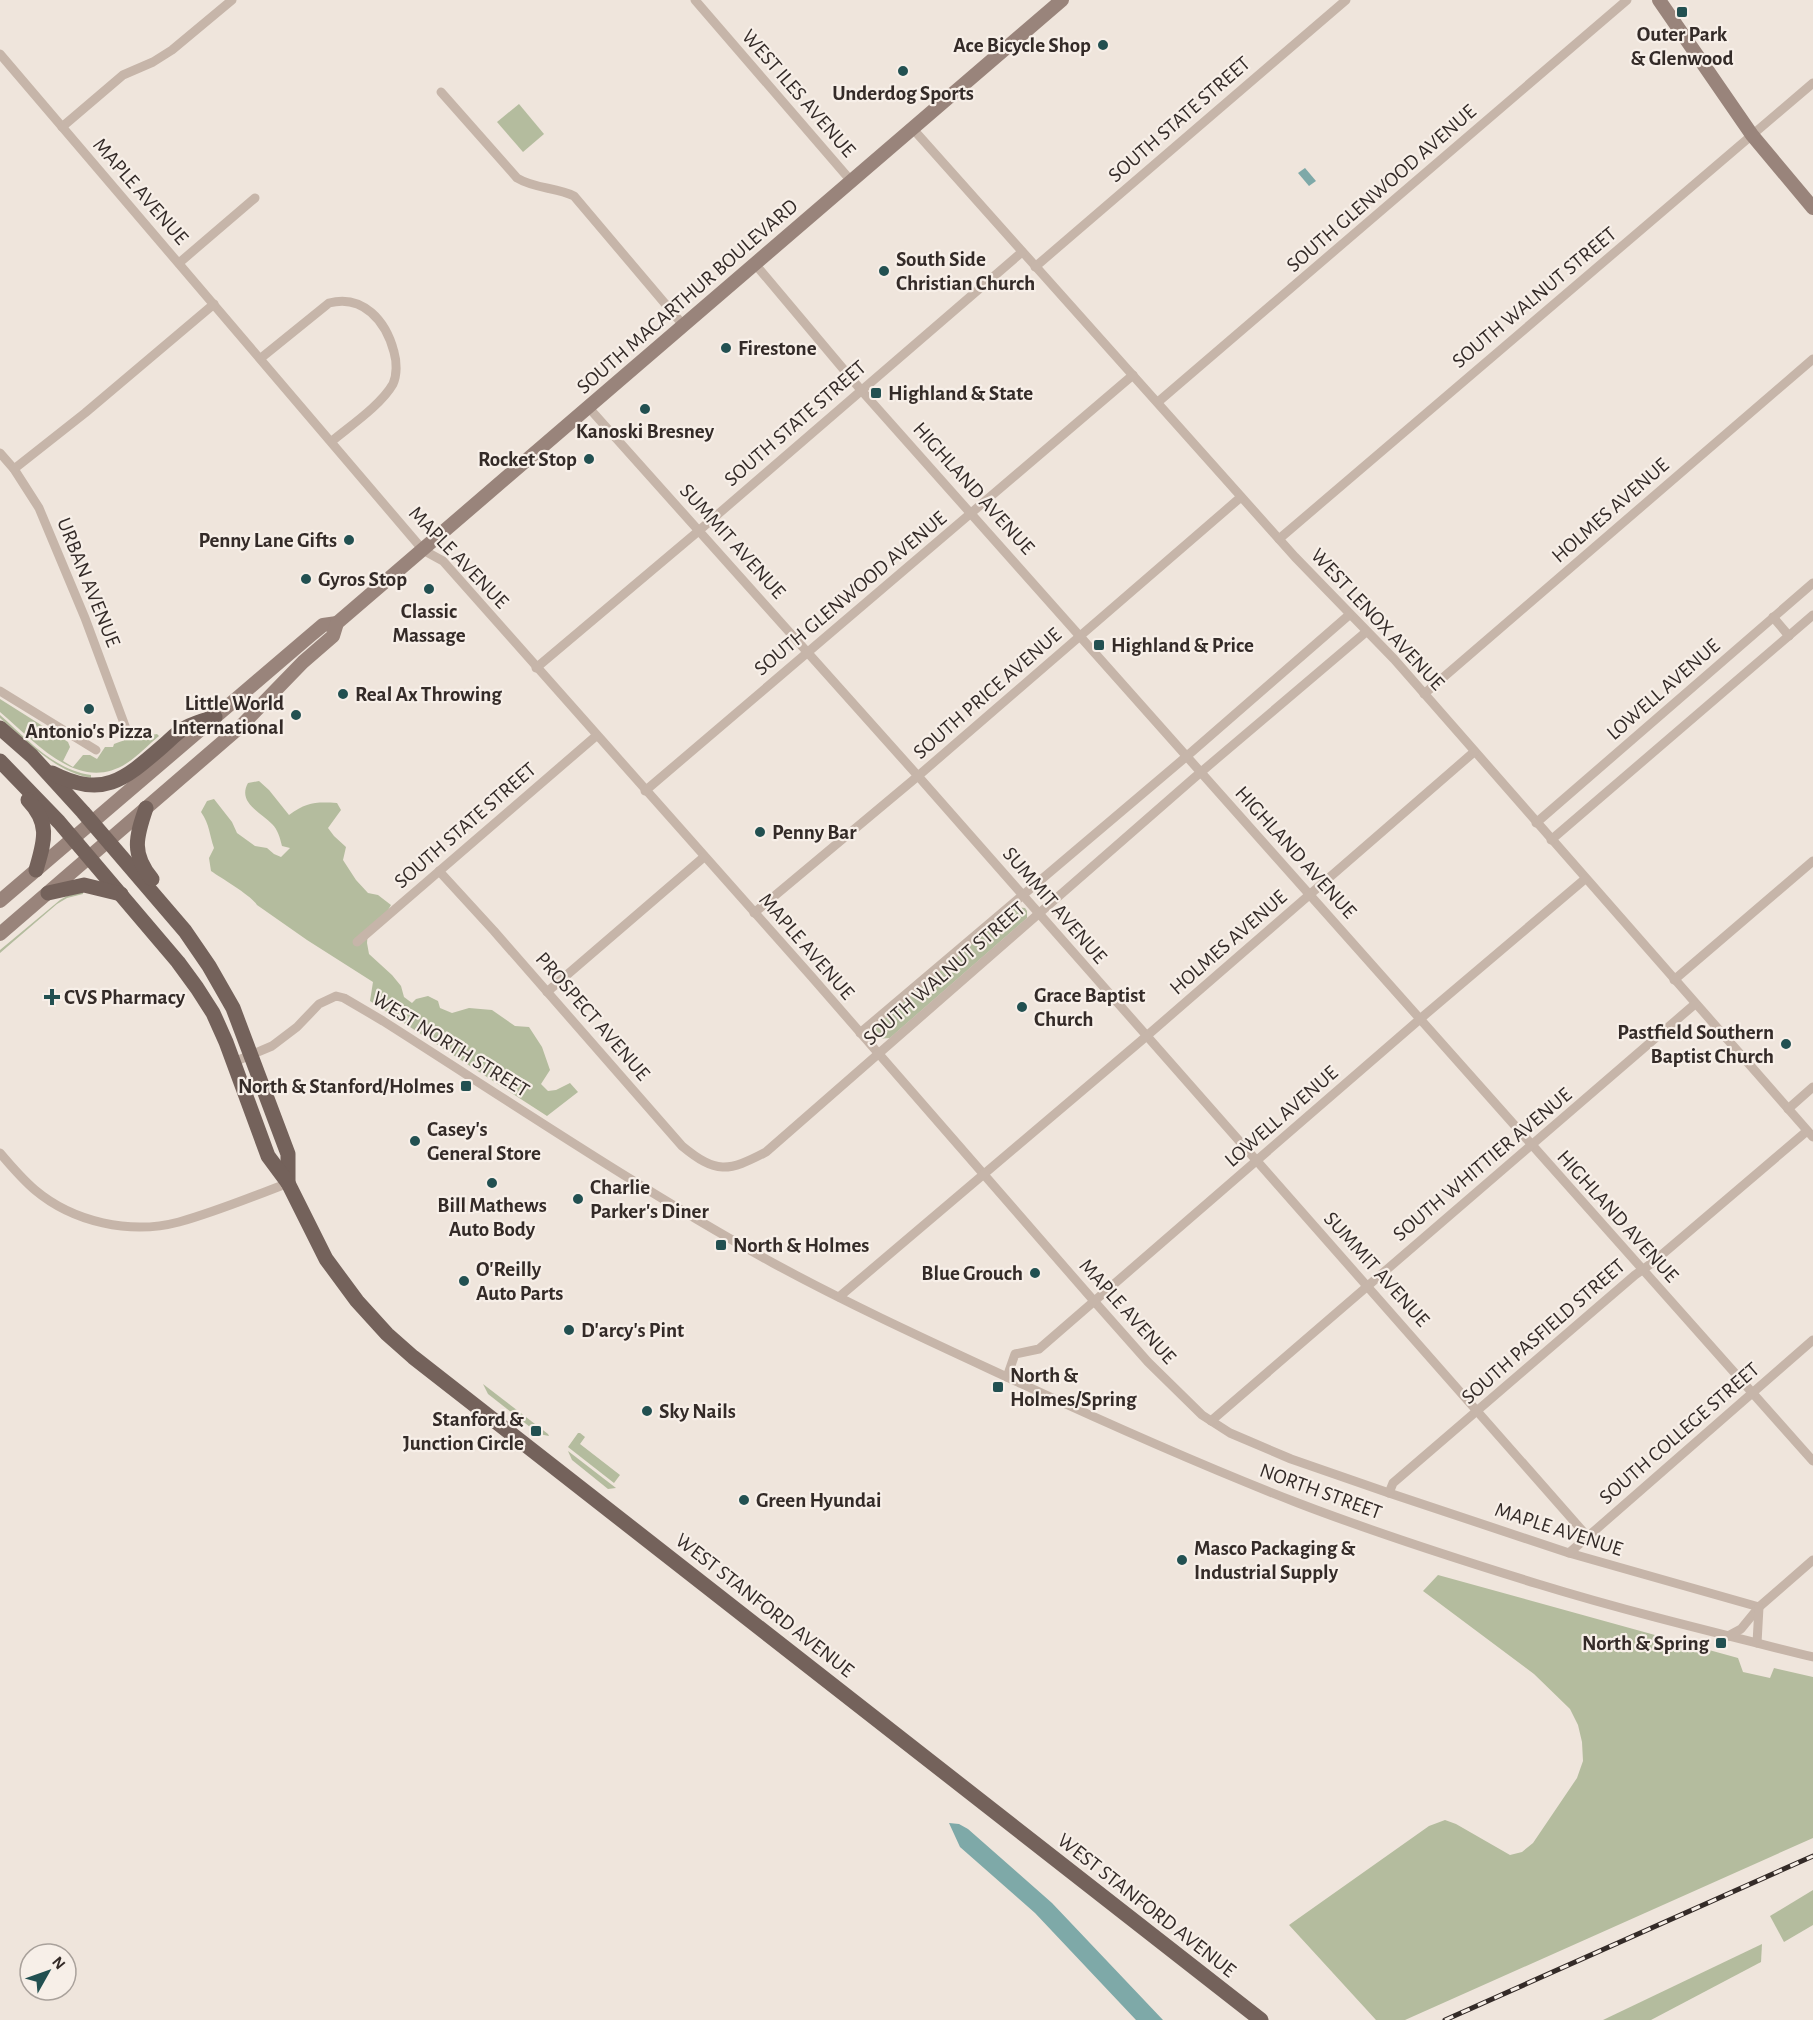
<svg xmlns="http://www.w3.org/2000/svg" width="1813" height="2020" font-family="'Alegreya Sans',sans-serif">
  <rect width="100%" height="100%" fill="#efe5dc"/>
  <!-- green -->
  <g fill="#b4bc9e">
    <polygon points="519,104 544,134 523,152 497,122"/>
    <path d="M0,699L68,742L70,747L63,761L73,767L83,755H90L97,759L105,747H113L114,744C128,738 143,737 157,734L159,736C148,745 138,756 127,763C78,795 34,740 0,712Z"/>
    <path d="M0,715C27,739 54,770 91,775V778C54,771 28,742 0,718Z"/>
    <path d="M259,781L269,790L289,815C307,802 315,802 337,803L341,810L328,828L334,836L346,847L343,860L356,880L368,893L378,895L391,905L385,915L368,931L367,943L369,954L392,975L401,986L404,997L412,1003L416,999L428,996L438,1001L440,1008L452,1013L469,1008L492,1010L515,1026L529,1027L542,1047L550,1070L541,1084L548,1091L556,1090L570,1083L578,1092L547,1116L370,1001L373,982L307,940L257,905C252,896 221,878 211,871L209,858L214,848C209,834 210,825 201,812L207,801L214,799L232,822L237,833L255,846L267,848L274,854L281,857L290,848L282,846C280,838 278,830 272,824C261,812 237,803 248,783Z"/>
    <polygon points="83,892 83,894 67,898 57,904 0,953 0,950 60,900 67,896"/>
    <polygon points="1015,907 1025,908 1027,911 1027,918 890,1038 875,1039 872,1031 880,1022"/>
    <polygon points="483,1384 548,1434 549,1436 539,1434 488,1394"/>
    <polygon points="578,1433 580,1433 585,1437 580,1444 620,1475 614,1483 568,1447"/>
    <polygon points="568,1451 616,1488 608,1489 572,1460"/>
    <polygon points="1438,1575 1738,1658 1743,1672 1770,1678 1774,1668 1813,1677 1813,1838 1405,2020 1376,2020 1289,1925 1429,1826 1445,1820 1456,1824 1510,1855 1522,1852 1533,1843 1577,1778 1583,1761 1582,1742 1578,1725 1570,1709 1534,1674 1423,1591"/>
    <polygon points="1813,1890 1813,1925 1784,1942 1770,1916"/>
    <polygon points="1762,1944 1761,1962 1651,2020 1603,2020"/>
  </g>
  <!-- water -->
  <g fill="#7ea9a8">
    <polygon points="1305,168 1316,181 1309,186 1298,173"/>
    <polygon points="949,1823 959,1824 968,1829 1052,1903 1163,2020 1136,2020 1035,1913 960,1847"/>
  </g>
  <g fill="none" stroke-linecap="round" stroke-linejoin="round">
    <!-- street -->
    <g stroke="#c6b5a9" stroke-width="9">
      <polyline points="695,0 852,182"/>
      <polyline points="0,54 423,550 443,561 811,976 1094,1301 1148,1362 1202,1415 1230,1433 1291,1459 1389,1493 1569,1553 1759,1607"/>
      <path d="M441,92L517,178C535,189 556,187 574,196L684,326"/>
      <polyline points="62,127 123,75 153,62 172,50 232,0"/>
      <polyline points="913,129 1295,557 1394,659 1813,1137"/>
      <polyline points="179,263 255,198"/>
      <polyline points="755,264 861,390 1813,1461"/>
      <polyline points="1035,267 1346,0"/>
      <path d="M261,358L329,303C363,294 386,321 394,352C397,362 397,375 393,384C381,405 350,426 332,441"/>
      <polyline points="1158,402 1627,0"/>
      <polyline points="589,408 918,776 1587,1536"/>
      <polyline points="0,453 14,469 39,508 85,618 128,734"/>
      <polyline points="14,469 85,413 214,304"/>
      <polyline points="1279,539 1813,83"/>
      <polyline points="1773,617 1789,636"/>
      <polyline points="536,668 695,534 1022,252"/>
      <polyline points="0,691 96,750"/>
      <polyline points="1424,694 1813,359"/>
      <polyline points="645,791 1133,375"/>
      <polyline points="1536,823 1813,583"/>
      <polyline points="1551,840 1813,615"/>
      <path d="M439,871L494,931L682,1146C716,1174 728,1172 766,1152L1194,778L1366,632"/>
      <polyline points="754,913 918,776 1241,497"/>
      <polyline points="357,942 596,736"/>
      <polyline points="1674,980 1813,861"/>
      <polyline points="547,992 704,857"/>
      <polyline points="860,1033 1187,756 1349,615"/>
      <path d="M234,1062L272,1046L297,1027L319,1004L336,996L344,998L383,1021C512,1103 639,1189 773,1263C854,1307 938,1345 1022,1384C1113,1426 1205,1467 1298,1503C1376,1533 1457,1559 1538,1584C1629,1612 1721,1634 1813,1657"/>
      <polyline points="1788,1109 1813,1087"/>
      <path d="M0,1153C11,1166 22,1179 35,1190C73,1222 130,1235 179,1222C215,1212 252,1197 288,1183"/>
      <polyline points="839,1297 1142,1040 1474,752"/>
      <polyline points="1007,1377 1015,1354 1039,1349 1420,1019 1585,879"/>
      <polyline points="1211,1421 1695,1004"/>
      <polyline points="1389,1493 1393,1483 1635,1275 1652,1263 1807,1131"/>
      <polyline points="1569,1553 1813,1340"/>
      <polyline points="1728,1636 1741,1629 1759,1607 1813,1560"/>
      <polyline points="1757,1643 1759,1607"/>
    </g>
    <!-- secondary -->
    <g stroke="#99847b" stroke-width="14">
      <polyline points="1659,0 1752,135 1813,208"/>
      <polyline points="0,901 311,635 323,625 337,623"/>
      <polyline points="0,934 240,727 303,662 333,636 337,623 1062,0"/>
    </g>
    <!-- primary -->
    <g stroke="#74625b" stroke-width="15">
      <polyline points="0,728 32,756 83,812 185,931 209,966 233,1008 288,1154 288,1183"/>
      <path d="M0,761L59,822L178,962L197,988L213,1013L226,1042L268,1156L288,1183L326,1259L357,1301L387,1334L413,1357C696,1578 977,1801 1261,2020"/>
      <path d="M52,773C103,799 124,780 163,746C170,740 177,732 185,728C194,723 205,720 215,717"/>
      <path d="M28,800C51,824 44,842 36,870"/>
      <path d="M146,808C136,837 131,854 152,879"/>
      <polyline points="48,893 84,885 121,894"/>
    </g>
    <defs>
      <polyline id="rail" points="1445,2020 1813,1856"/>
    </defs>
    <!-- rail casing -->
    <use href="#rail" stroke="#342b28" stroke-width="5"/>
    <!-- rail -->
    <use href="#rail" stroke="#f7efe8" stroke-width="3" stroke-dasharray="9" stroke-linecap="butt"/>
  </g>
  <!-- markers -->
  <g fill="#225051" stroke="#f7efe8" stroke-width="2">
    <rect x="1676" y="6" width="12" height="12" rx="3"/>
    <circle cx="1103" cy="45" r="6"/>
    <circle cx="903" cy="71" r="6"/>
    <circle cx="884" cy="271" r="6"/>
    <circle cx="726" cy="348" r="6"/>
    <rect x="870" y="387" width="12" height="12" rx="3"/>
    <circle cx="645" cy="409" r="6"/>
    <circle cx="589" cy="459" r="6"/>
    <circle cx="349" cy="540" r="6"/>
    <circle cx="306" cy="579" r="6"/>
    <circle cx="429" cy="589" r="6"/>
    <rect x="1093" y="639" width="12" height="12" rx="3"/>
    <circle cx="343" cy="694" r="6"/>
    <circle cx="89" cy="709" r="6"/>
    <circle cx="296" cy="715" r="6"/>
    <circle cx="760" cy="832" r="6"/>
    <path d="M49 988h6v6h6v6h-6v6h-6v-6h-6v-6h6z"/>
    <circle cx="1022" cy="1007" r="6"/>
    <circle cx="1786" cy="1044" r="6"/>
    <rect x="460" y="1080" width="12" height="12" rx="3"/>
    <circle cx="415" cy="1141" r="6"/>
    <circle cx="492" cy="1183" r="6"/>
    <circle cx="578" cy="1199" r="6"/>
    <rect x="715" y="1239" width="12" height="12" rx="3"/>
    <circle cx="1035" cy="1273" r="6"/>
    <circle cx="464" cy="1281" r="6"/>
    <circle cx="569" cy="1330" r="6"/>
    <rect x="992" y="1381" width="12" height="12" rx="3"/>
    <circle cx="647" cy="1411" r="6"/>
    <rect x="530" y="1425" width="12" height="12" rx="3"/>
    <circle cx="744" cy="1500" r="6"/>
    <circle cx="1182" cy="1560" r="6"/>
    <rect x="1715" y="1637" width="12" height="12" rx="3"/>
  </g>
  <g text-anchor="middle" stroke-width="4.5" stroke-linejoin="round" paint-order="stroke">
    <!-- poi labels -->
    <g font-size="21" font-weight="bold" fill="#342b28" stroke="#f7efe8" text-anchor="start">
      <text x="1682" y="41" text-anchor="middle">Outer Park<tspan x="1682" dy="24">&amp; Glenwood</tspan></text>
      <text x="1091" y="52" text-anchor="end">Ace Bicycle Shop</text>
      <text x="903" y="100" text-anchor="middle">Underdog Sports</text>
      <text x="896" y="266">South Side<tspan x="896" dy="24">Christian Church</tspan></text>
      <text x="738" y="355">Firestone</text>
      <text x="888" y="400">Highland &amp; State</text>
      <text x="645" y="438" text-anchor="middle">Kanoski Bresney</text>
      <text x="577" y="466" text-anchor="end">Rocket Stop</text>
      <text x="337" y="547" text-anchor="end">Penny Lane Gifts</text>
      <text x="318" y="586">Gyros Stop</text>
      <text x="429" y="618" text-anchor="middle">Classic<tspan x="429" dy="24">Massage</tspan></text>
      <text x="1111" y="652">Highland &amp; Price</text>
      <text x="355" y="701">Real Ax Throwing</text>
      <text x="284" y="710" text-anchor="end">Little World<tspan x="284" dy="24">International</tspan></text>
      <text x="89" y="738" text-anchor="middle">Antonio's Pizza</text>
      <text x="772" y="839">Penny Bar</text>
      <text x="1034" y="1002">Grace Baptist<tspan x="1034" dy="24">Church</tspan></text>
      <text x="64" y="1004">CVS Pharmacy</text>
      <text x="1774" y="1039" text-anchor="end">Pastfield Southern<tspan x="1774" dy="24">Baptist Church</tspan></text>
      <text x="454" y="1093" text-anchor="end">North &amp; Stanford/Holmes</text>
      <text x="427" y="1136">Casey's<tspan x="427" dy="24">General Store</tspan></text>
      <text x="590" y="1194">Charlie<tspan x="590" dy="24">Parker's Diner</tspan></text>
      <text x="492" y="1212" text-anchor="middle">Bill Mathews<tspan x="492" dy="24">Auto Body</tspan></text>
      <text x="733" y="1252">North &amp; Holmes</text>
      <text x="476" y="1276">O'Reilly<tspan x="476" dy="24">Auto Parts</tspan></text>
      <text x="1023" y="1280" text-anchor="end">Blue Grouch</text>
      <text x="581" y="1337">D'arcy's Pint</text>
      <text x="1010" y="1382">North &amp;<tspan x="1010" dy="24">Holmes/Spring</tspan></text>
      <text x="659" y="1418">Sky Nails</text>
      <text x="524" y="1426" text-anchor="end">Stanford &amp;<tspan x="524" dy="24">Junction Circle</tspan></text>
      <text x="756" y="1507">Green Hyundai</text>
      <text x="1194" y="1555">Masco Packaging &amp;<tspan x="1194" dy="24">Industrial Supply</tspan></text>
      <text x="1709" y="1650" text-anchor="end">North &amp; Spring</text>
    </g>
    <!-- street labels -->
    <g font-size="21" fill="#342b28" stroke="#f7efe8">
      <text transform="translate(799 93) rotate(49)" y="7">WEST ILES AVENUE</text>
      <text transform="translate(1179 119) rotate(-41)" y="7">SOUTH STATE STREET</text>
      <text transform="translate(1381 188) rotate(-41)" y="7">SOUTH GLENWOOD AVENUE</text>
      <text transform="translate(141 191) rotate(49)" y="7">MAPLE AVENUE</text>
      <text transform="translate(687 296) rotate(-41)" y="7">SOUTH MACARTHUR BOULEVARD</text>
      <text transform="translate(1534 297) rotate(-40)" y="7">SOUTH WALNUT STREET</text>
      <text transform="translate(795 423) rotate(-41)" y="7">SOUTH STATE STREET</text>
      <text transform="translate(974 488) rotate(48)" y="7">HIGHLAND AVENUE</text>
      <text transform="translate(1610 510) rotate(-41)" y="7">HOLMES AVENUE</text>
      <text transform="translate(733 541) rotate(48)" y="7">SUMMIT AVENUE</text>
      <text transform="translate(459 557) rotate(46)" y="7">MAPLE AVENUE</text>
      <text transform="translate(89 582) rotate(68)" y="7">URBAN AVENUE</text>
      <text transform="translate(850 593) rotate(-40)" y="7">SOUTH GLENWOOD AVENUE</text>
      <text transform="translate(1378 619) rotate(47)" y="7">WEST LENOX AVENUE</text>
      <text transform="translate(1663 689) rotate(-41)" y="7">LOWELL AVENUE</text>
      <text transform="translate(987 693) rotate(-41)" y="7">SOUTH PRICE AVENUE</text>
      <text transform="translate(465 825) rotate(-41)" y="7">SOUTH STATE STREET</text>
      <text transform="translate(1296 852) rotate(48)" y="7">HIGHLAND AVENUE</text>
      <text transform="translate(1055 905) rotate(49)" y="7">SUMMIT AVENUE</text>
      <text transform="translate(1228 942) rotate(-41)" y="7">HOLMES AVENUE</text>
      <text transform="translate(807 946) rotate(49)" y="7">MAPLE AVENUE</text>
      <text transform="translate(944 973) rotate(-41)" y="7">SOUTH WALNUT STREET</text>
      <text transform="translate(593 1016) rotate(49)" y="7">PROSPECT AVENUE</text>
      <text transform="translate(451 1044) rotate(32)" y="7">WEST NORTH STREET</text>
      <text transform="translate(1281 1116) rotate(-41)" y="7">LOWELL AVENUE</text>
      <text transform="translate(1482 1164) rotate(-40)" y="7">SOUTH WHITTIER AVENUE</text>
      <text transform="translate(1618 1216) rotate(48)" y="7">HIGHLAND AVENUE</text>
      <text transform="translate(1377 1269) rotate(48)" y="7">SUMMIT AVENUE</text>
      <text transform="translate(1128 1311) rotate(48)" y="7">MAPLE AVENUE</text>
      <text transform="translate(1543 1331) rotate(-41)" y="7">SOUTH PASFIELD STREET</text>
      <text transform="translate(1679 1433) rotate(-41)" y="7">SOUTH COLLEGE STREET</text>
      <text transform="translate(1321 1491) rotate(20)" y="7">NORTH STREET</text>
      <text transform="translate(1559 1529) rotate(18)" y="7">MAPLE AVENUE</text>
      <text transform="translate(765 1605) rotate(38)" y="7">WEST STANFORD AVENUE</text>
      <text transform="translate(1147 1905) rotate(38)" y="7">WEST STANFORD AVENUE</text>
    </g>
  </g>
  <!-- north arrow -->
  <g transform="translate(48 1972) rotate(50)"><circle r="28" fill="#f7efe8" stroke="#a9a19b" stroke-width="1.5"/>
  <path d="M0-4.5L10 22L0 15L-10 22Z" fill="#225051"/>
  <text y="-9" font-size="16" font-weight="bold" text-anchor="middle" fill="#342b28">N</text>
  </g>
</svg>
